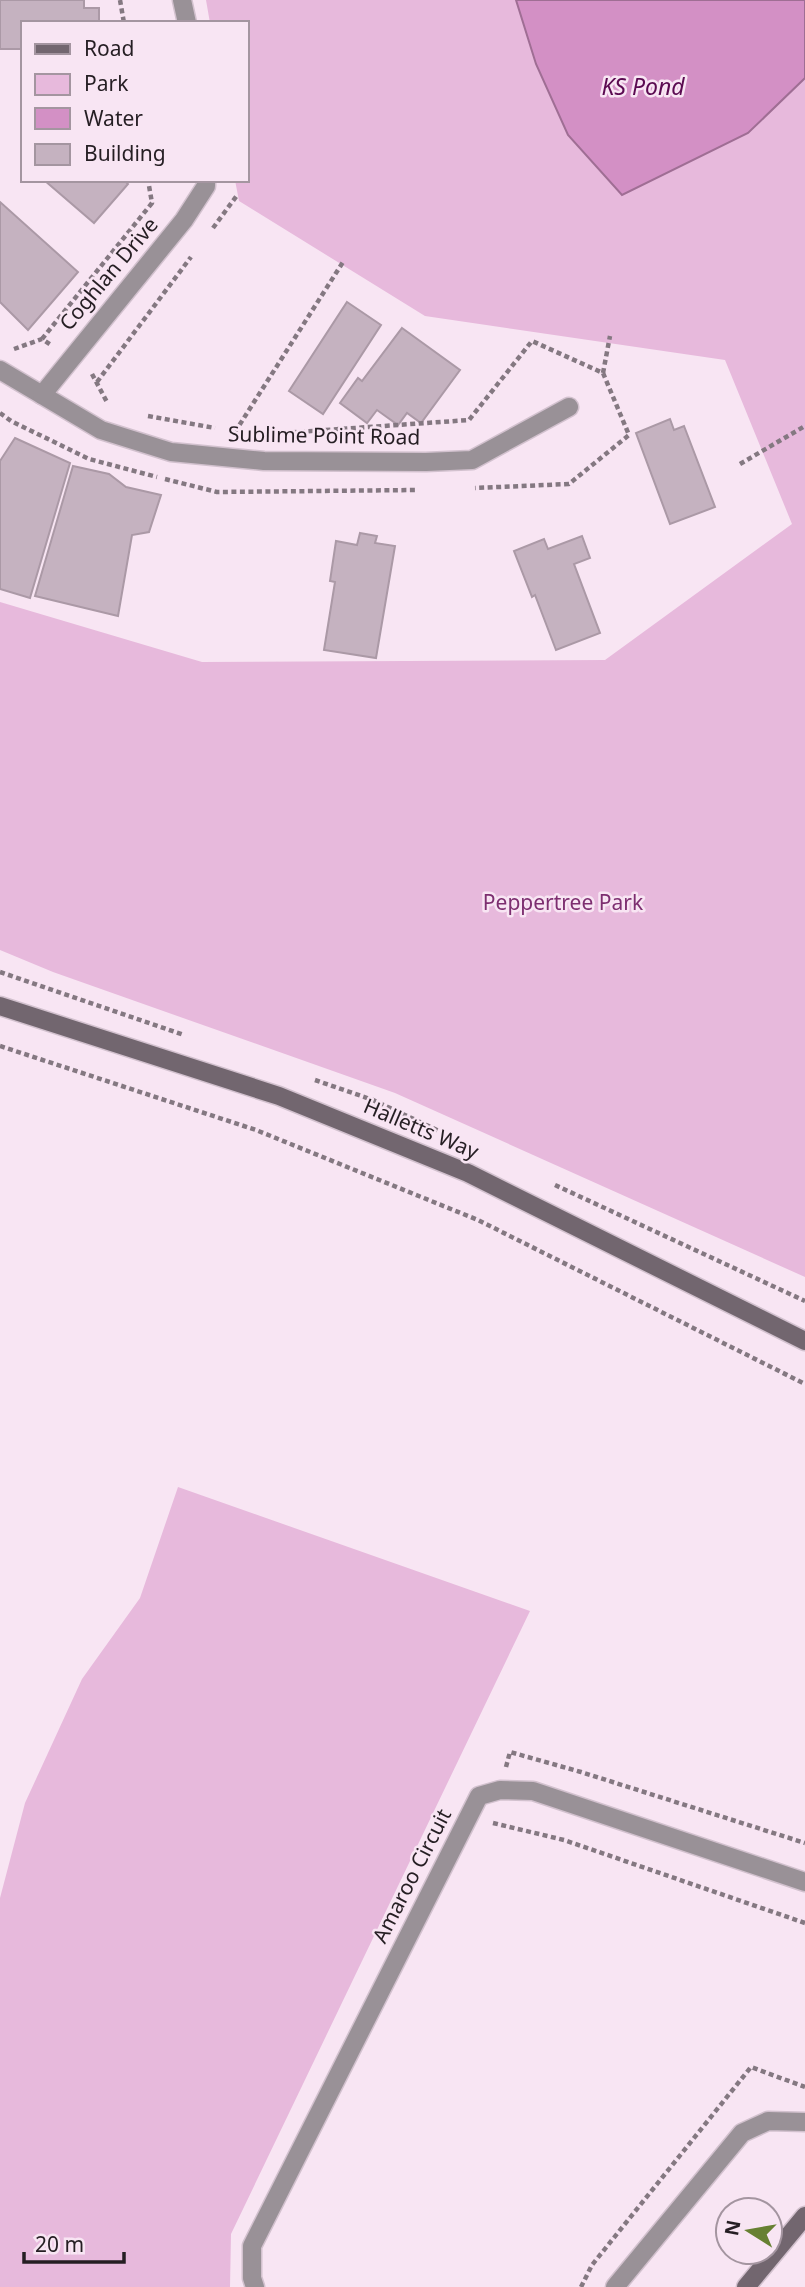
<svg xmlns="http://www.w3.org/2000/svg" width="805" height="2287" font-family="'Noto Sans',sans-serif">
  <rect width="100%" height="100%" fill="#f8e5f3"/>
  <!-- green -->
  <g fill="#e7b9dc">
    <polygon points="206,0 805,0 805,1277 395,1093 53,972 0,950 0,602 202,662 605,660 792,524 725,360 425,316 239,201 235,180 247,180 247,23 210,23"/>
    <polygon points="178,1487 530,1611 231,2234 230,2287 0,2287 0,1898 25,1803 82,1679 140,1598"/>
  </g>
  <!-- water -->
  <polygon fill="#d390c5" stroke="#9f6e94" stroke-width="2" points="516,0 805,0 805,78 748,133 622,195 568,135 536,64"/>
  <!-- building -->
  <g fill="#c5b2c0" stroke="#ab99a6" stroke-width="2">
    <polygon points="0,0 84,0 84,8 99,8 99,23 23,23 23,49 0,49"/>
    <polygon points="44,180 124,180 128,184 94,223"/>
    <polygon points="0,202 78,272 28,330 0,302"/>
    <polygon points="347,302 381,325 323,414 289,391"/>
    <polygon points="402,328 460,370 421,423 407,413 398,425 377,410 367,423 340,403 358,378 362,381"/>
    <polygon points="670,419 674,430 684,426 715,507 670,524 636,433"/>
    <polygon points="15,438 70,463 30,598 0,589 0,461"/>
    <polygon points="73,466 109,474 126,487 161,495 149,532 132,535 118,616 35,596"/>
    <polygon points="360,533 377,536 375,543 395,546 376,658 324,650 335,582 330,581 336,541 357,545"/>
    <polygon points="582,536 590,558 574,564 600,633 556,650 535,595 532,597 514,551 544,539 548,549"/>
  </g>
  <g fill="none" stroke-linecap="round" stroke-linejoin="round">
    <defs>
      <polyline id="lane" points="615,2287 742,2133 768,2121 805,2122"/>
      <g id="street">
        <polyline points="182,0 187,23"/>
        <polyline points="0,370 101,430 171,452 264,461 426,462 472,460 569,407"/>
        <polyline points="42,395 184,220 206,186 206,180"/>
        <polyline points="255,2287 252,2278 252,2246 479,1796 500,1790 533,1791 805,1882"/>
      </g>
      <g id="secondary">
        <polyline points="0,1006 279,1096 468,1173 805,1341"/>
        <polyline points="746,2287 805,2216"/>
      </g>
    </defs>
    <!-- lane casing -->
    <use href="#lane" stroke="#d2c1ce" stroke-width="21"/>
    <!-- street casing -->
    <use href="#street" stroke="#d2c1ce" stroke-width="21"/>
    <!-- secondary casing -->
    <use href="#secondary" stroke="#d2c1ce" stroke-width="21"/>
    <!-- path -->
    <g stroke="#847881" stroke-width="4.5" stroke-dasharray="5 3.5" stroke-linecap="butt">
      <polyline points="120,0 124,23"/>
      <polyline points="213,228 238,194"/>
      <polyline points="42,339 152,203 148,180"/>
      <polyline points="14,349 42,339 51,345"/>
      <polyline points="603,373 610,336"/>
      <polyline points="92,374 108,404"/>
      <polyline points="97,382 191,257"/>
      <polyline points="0,413 11,421 89,459 157,477"/>
      <polyline points="148,416 215,428"/>
      <polyline points="235,432 343,262"/>
      <polyline points="283,433 469,420 532,341 603,373 629,435 569,484 475,488"/>
      <polyline points="740,464 805,426"/>
      <polyline points="165,479 217,492 417,490"/>
      <polyline points="0,972 184,1035"/>
      <polyline points="0,1046 256,1130 478,1220 805,1384"/>
      <polyline points="315,1080 373,1100 439,1131"/>
      <polyline points="555,1185 805,1301"/>
      <polyline points="506,1767 510,1752 581,1772 805,1843"/>
      <polyline points="493,1823 564,1840 805,1923"/>
      <polyline points="581,2287 592,2265 751,2067 805,2087"/>
    </g>
    <!-- lane -->
    <use href="#lane" stroke="#999197" stroke-width="18"/>
    <!-- street -->
    <use href="#street" stroke="#999197" stroke-width="18"/>
    <!-- secondary -->
    <use href="#secondary" stroke="#72666f" stroke-width="18"/>
  </g>
  <g text-anchor="middle" stroke-width="5" stroke-linejoin="round" paint-order="stroke">
    <!-- street labels -->
    <g font-size="21" fill="#251e23" stroke="#f8e5f3">
      <text transform="translate(109 274) rotate(-50)" y="7">Coghlan Drive</text>
      <text transform="translate(324 436) rotate(1)" y="7">Sublime Point Road</text>
      <text transform="translate(421 1129) rotate(23)" y="7">Halletts Way</text>
      <text transform="translate(412 1876) rotate(-63)" y="7">Amaroo Circuit</text>
    </g>
    <!-- park labels -->
    <g font-size="21" fill="#7d2e70" stroke="#f8e5f3">
      <text x="563" y="910">Peppertree Park</text>
    </g>
    <!-- water labels -->
    <g font-size="23" font-style="italic" fill="#5b0a51" stroke="#f8e5f3">
      <text x="643" y="95">KS Pond</text>
    </g>
  </g>
  <!-- legend -->
  <rect x="21" y="21" width="228" height="161" fill="#f8e5f3" stroke="#a495a0" stroke-width="2"/>
  <rect x="35" y="44" width="35" height="10" fill="#72666f" stroke="#a495a0" stroke-width="2"/>
  <text x="84" y="56" font-size="21" fill="#251e23">Road</text>
  <rect x="35" y="74" width="35" height="21" fill="#e7b9dc" stroke="#a495a0" stroke-width="2"/>
  <text x="84" y="91" font-size="21" fill="#251e23">Park</text>
  <rect x="35" y="108" width="35" height="21" fill="#d390c5" stroke="#a495a0" stroke-width="2"/>
  <text x="84" y="126" font-size="21" fill="#251e23">Water</text>
  <rect x="35" y="144" width="35" height="21" fill="#c5b2c0" stroke="#a495a0" stroke-width="2"/>
  <text x="84" y="161" font-size="21" fill="#251e23">Building</text>
  <!-- north arrow -->
  <g transform="translate(749 2231) rotate(281)"><circle r="33" fill="#f8e5f3" stroke="#a495a0" stroke-width="2"/>
  <path d="M0-5L12 26L0 18L-12 26Z" fill="#678032"/>
  <text y="-10" font-size="19" font-weight="bold" text-anchor="middle" fill="#251e23">N</text>
  </g>
  <!-- scale -->
  <path d="M24 2252v10h100v-10" fill="none" stroke="#251e23" stroke-width="3.5"/>
  <text x="35" y="2252" font-size="21" fill="#251e23" stroke="#f8e5f3" stroke-width="5" paint-order="stroke">20 m</text>
</svg>
